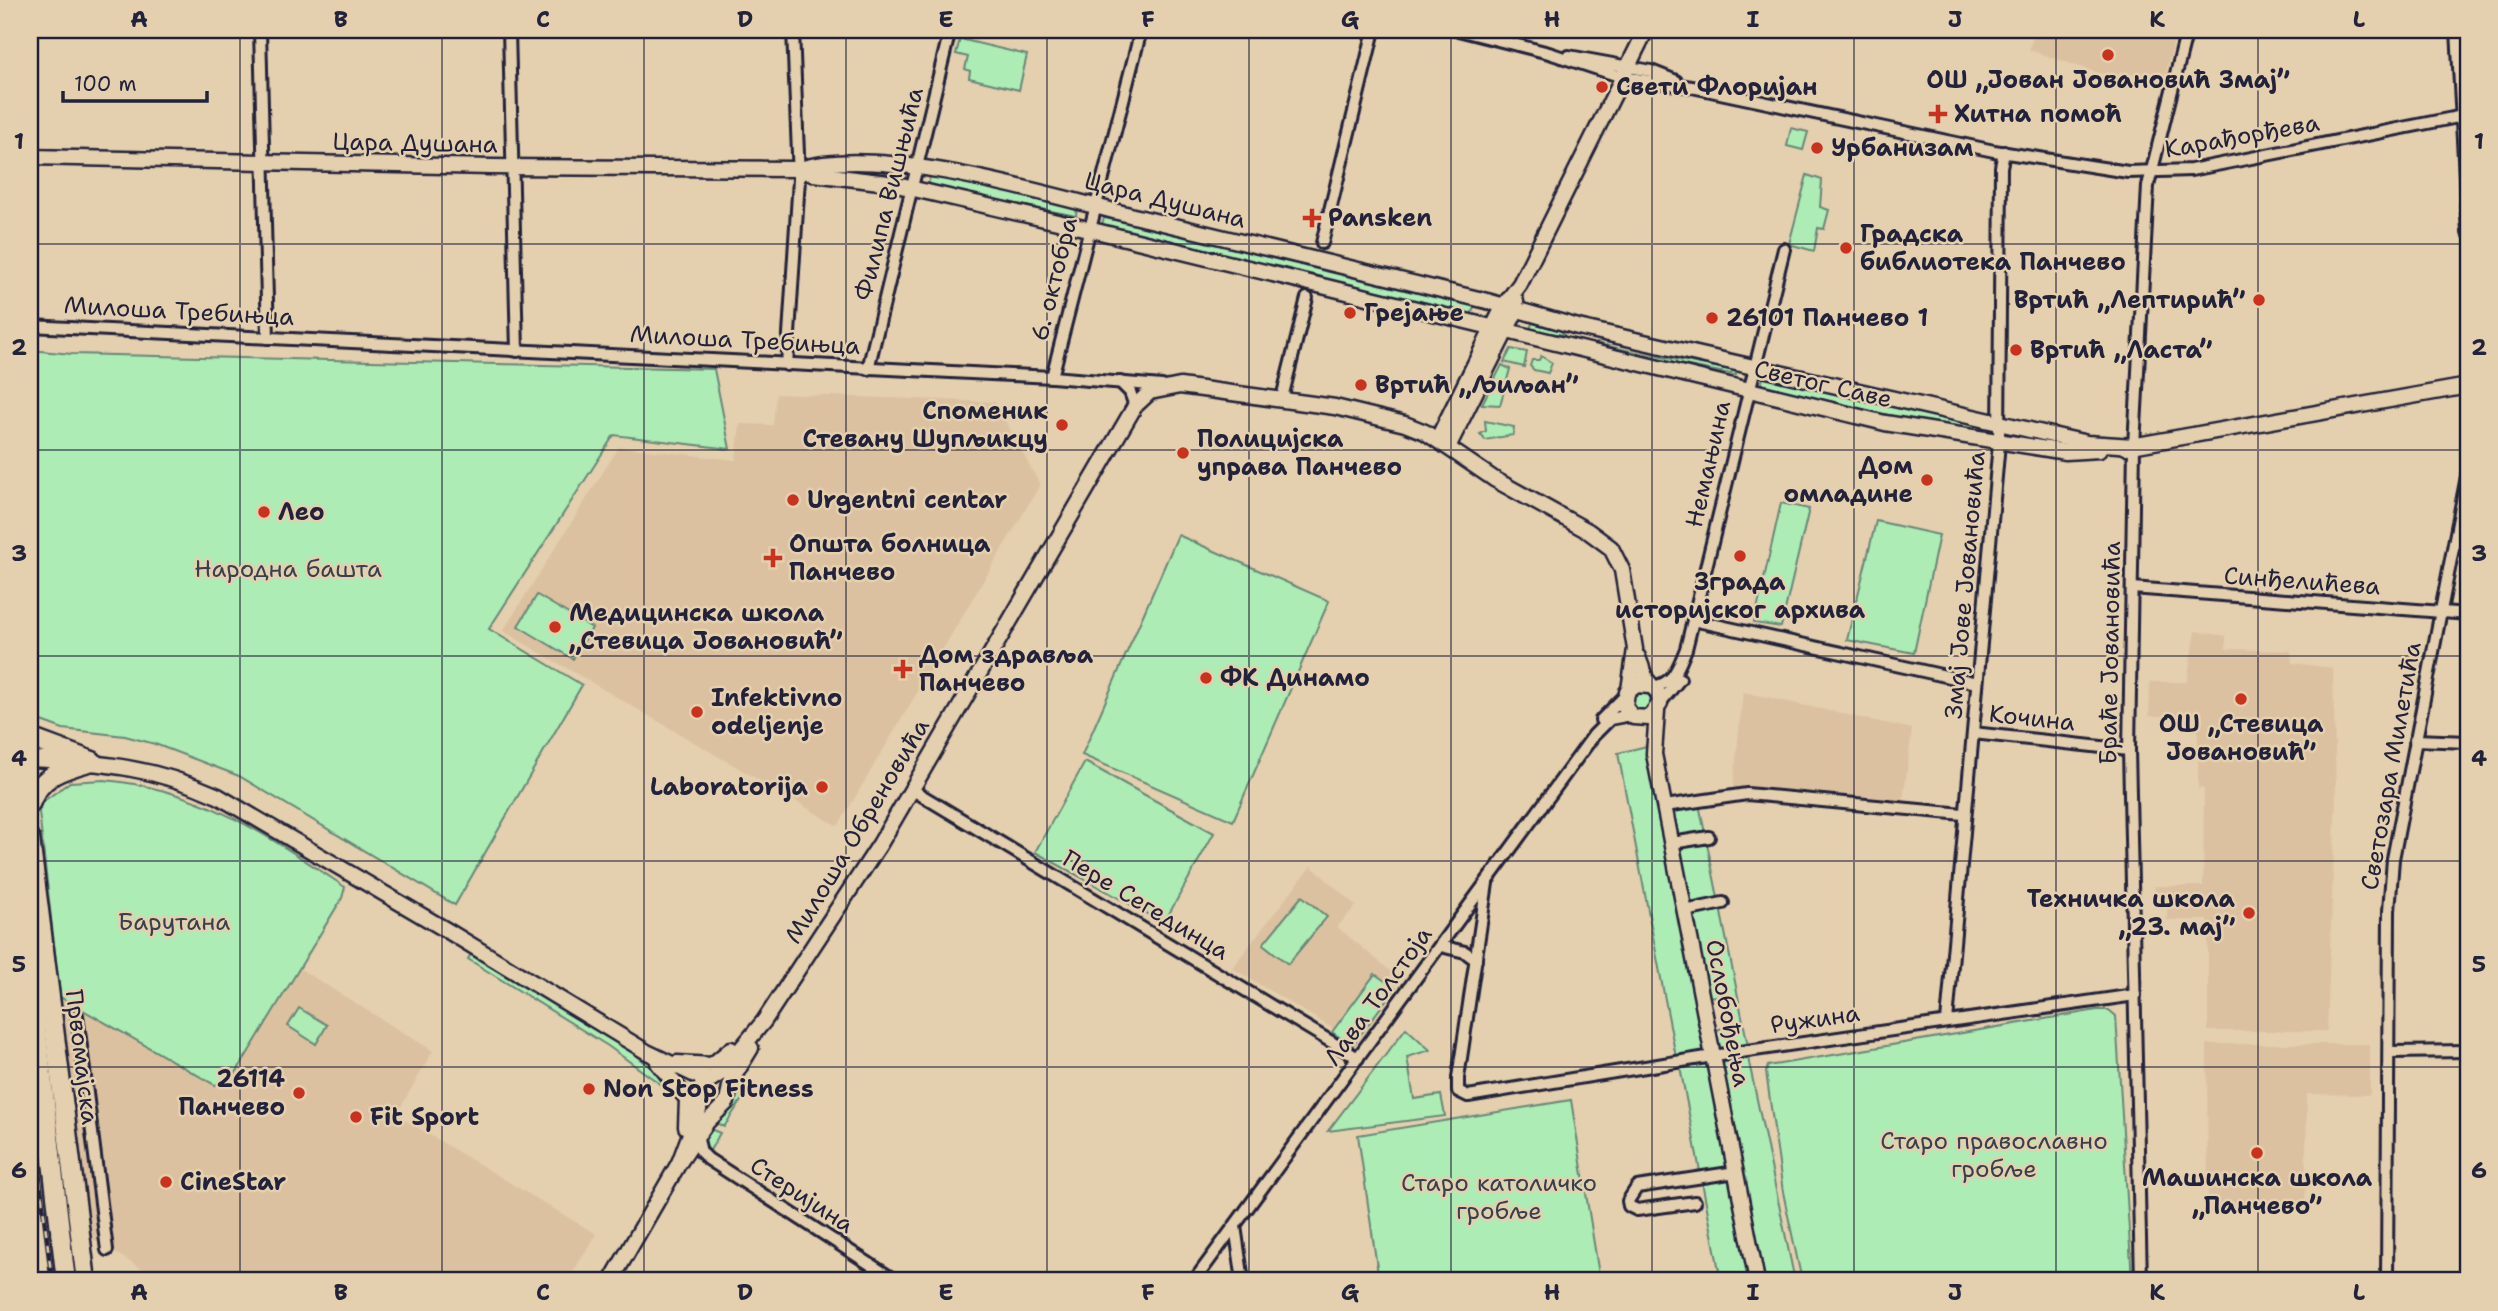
<svg xmlns="http://www.w3.org/2000/svg" width="2498" height="1311" font-family="'Shantell Sans',sans-serif">
  <rect width="100%" height="100%" fill="#e4cfae"/>
  <filter id="ink" filterUnits="userSpaceOnUse"><feTurbulence type="fractalNoise" baseFrequency=".0143" numOctaves="2"/><feDisplacementMap in="SourceGraphic" scale="14" xChannelSelector="R" yChannelSelector="G"/><feConvolveMatrix kernelMatrix="1 2 1 2 8 2 1 2 1" color-interpolation-filters="sRGB"/></filter>
  <g filter="url(#ink)">
    <!-- built -->
    <g fill="#dcc1a0">
      <polygon points="2035,30 2177,30 2163,84 2120,71 2117,79 2029,50"/>
      <polygon points="776,394 995,402 1040,485 838,826 503,631 619,447 736,460 740,424 773,425"/>
      <polygon points="2195,631 2226,636 2226,649 2291,651 2292,663 2333,668 2336,793 2327,1031 2208,1031 2208,920 2167,920 2167,907 2153,907 2155,886 2203,886 2204,789 2198,788 2198,716 2149,716 2150,682 2187,682"/>
      <polygon points="1743,692 1912,729 1903,801 1733,789"/>
      <polygon points="1311,866 1356,906 1337,927 1393,973 1347,1037 1232,968"/>
      <polygon points="300,969 433,1051 396,1115 596,1234 568,1281 162,1281 89,1237 60,997 215,1085 222,1084 234,1076"/>
      <polygon points="2207,1044 2370,1044 2370,1095 2307,1094 2305,1211 2208,1211"/>
    </g>
    <!-- green -->
    <g fill="#adecb4" stroke="#688778" stroke-width="2">
      <polygon points="960,39 1027,55 1019,90 969,78 970,71 965,69 968,57 956,54"/>
      <polygon points="1791,128 1808,132 1803,150 1787,146"/>
      <polygon points="1807,175 1822,180 1820,207 1829,210 1824,229 1818,228 1814,251 1789,244"/>
      <polygon points="930,177 997,187 1077,207 1076,216 931,187 928,185"/>
      <polygon points="1104,218 1160,227 1476,303 1471,315 1101,227"/>
      <polygon points="1532,323 1561,330 1564,335 1530,330"/>
      <path d="M1596,343C1642,355 1689,361 1736,371V375L1663,361Z"/>
      <polygon points="1511,349 1527,352 1524,367 1504,362"/>
      <polygon points="30,350 72,354 714,369 730,449 614,435 489,629 582,685 455,905 239,776 155,744 125,736 63,729 30,717"/>
      <polygon points="1541,356 1552,363 1548,373 1534,370 1530,366 1532,360 1539,360"/>
      <polygon points="1502,365 1510,369 1500,405 1482,404"/>
      <polygon points="1764,376 1984,424 1981,429 1974,430 1930,425 1773,388 1761,384"/>
      <polygon points="1485,421 1514,427 1513,435 1485,440 1480,434 1486,431"/>
      <polygon points="1781,503 1809,509 1781,627 1754,623"/>
      <polygon points="1876,521 1939,535 1914,653 1847,640"/>
      <polygon points="1178,535 1329,601 1233,821 1082,755"/>
      <polygon points="537,595 592,628 573,659 518,626"/>
      <circle cx="1642" cy="701" r="9"/>
      <polygon points="1647,746 1708,1051 1676,1057 1618,753"/>
      <polygon points="1085,762 1214,833 1164,923 1035,852"/>
      <path d="M104,780C200,788 267,835 345,887L342,898L234,1076L215,1085L60,997L39,812L41,803L70,782Z"/>
      <polygon points="1699,804 1748,1046 1717,1052 1713,1031 1734,1025 1728,995 1707,997 1670,810"/>
      <polygon points="1302,896 1327,917 1288,964 1263,944"/>
      <polygon points="471,954 527,984 626,1046 676,1090 674,1094 608,1046 468,959"/>
      <polygon points="1375,974 1395,988 1352,1046 1332,1032"/>
      <polygon points="299,1008 327,1025 316,1044 288,1026"/>
      <polygon points="2097,1010 2109,1010 2116,1016 2132,1281 1802,1281 1783,1192 1766,1072 1768,1066"/>
      <polygon points="1406,1028 1430,1050 1407,1057 1414,1099 1441,1095 1445,1116 1328,1131"/>
      <polygon points="1748,1058 1755,1090 1795,1281 1764,1281 1721,1063"/>
      <polygon points="1710,1063 1753,1281 1721,1281 1680,1067"/>
      <polygon points="738,1078 742,1099 724,1127 713,1121"/>
      <polygon points="1571,1100 1600,1281 1379,1281 1358,1135"/>
      <polygon points="708,1128 720,1133 709,1152 702,1141"/>
    </g>
    <g fill="none" stroke-linecap="round" stroke-linejoin="round">
      <defs>
        <g id="minor">
          <polyline points="260,30 268,338"/>
          <polyline points="509,30 517,351"/>
          <polyline points="1458,30 1549,53 1622,77 1692,87 1994,151 2128,172 2191,170 2468,115"/>
          <polyline points="2457,30 2468,232"/>
          <polyline points="1569,56 1651,71 1676,81"/>
          <polyline points="1322,243 1374,30"/>
          <polyline points="30,326 1052,377 1162,386"/>
          <polyline points="787,365 799,179 793,30"/>
          <polyline points="868,369 950,30"/>
          <polyline points="1052,377 1141,30"/>
          <polyline points="1120,382 1130,392 1135,406"/>
          <polyline points="1282,398 1307,298"/>
          <polyline points="2132,588 2468,614"/>
          <polyline points="1693,620 1977,683"/>
          <path d="M1652,687C1674,684 1678,668 1686,649L1784,249"/>
          <polyline points="1660,703 1680,679"/>
          <polyline points="1601,720 1626,695"/>
          <polyline points="1973,733 2129,750"/>
          <polyline points="2415,740 2468,742"/>
          <polyline points="911,789 1358,1058"/>
          <polyline points="1665,806 1747,794 1963,814"/>
          <polyline points="1672,843 1709,837"/>
          <polyline points="1487,883 1458,1078 1458,1091 1468,1096 1713,1056 2135,995"/>
          <polyline points="1685,911 1723,903"/>
          <polyline points="1441,946 1465,952 1476,960"/>
          <polyline points="77,1015 107,1250"/>
          <polyline points="1947,1021 1999,443 2001,167 2004,152"/>
          <polyline points="2389,1052 2468,1051"/>
          <polyline points="697,1136 701,1152 708,1159 896,1281"/>
          <polyline points="1695,1202 1637,1210 1629,1206 1628,1201 1637,1187 1736,1172"/>
          <polyline points="1235,1226 1243,1281"/>
          <polyline points="1194,1281 1594,735 1610,719 1631,715"/>
          <polyline points="2141,1281 2129,750 2134,446 2148,186 2187,30"/>
          <polyline points="2387,1281 2389,911 2393,859 2468,471"/>
        </g>
        <g id="tertiary">
          <path d="M30,157L491,167L799,169C884,143 1054,197 1142,218C1257,246 1372,274 1487,301L1578,327L2087,443L2134,446"/>
          <polyline points="799,169 814,174 888,183 1088,229 1885,423 2066,452 2099,450"/>
          <polyline points="1437,440 1503,307 1520,284 1646,30"/>
          <polyline points="1448,447 1516,311 1516,301"/>
          <polyline points="2126,447 2468,386"/>
          <polyline points="1638,657 1646,679 1658,693 1660,703 1649,718 1633,717 1625,707 1627,692 1637,685 1649,686"/>
          <polyline points="1657,711 1654,754 1757,1281"/>
          <path d="M30,759C99,762 154,767 218,796L448,931L647,1052L697,1076L711,1079"/>
          <polyline points="658,1063 687,1099 686,1127"/>
          <polyline points="677,1063 712,1065 731,1049"/>
          <polyline points="679,1163 699,1110 702,1085 721,1073 764,1021 880,844 1135,406 1150,392 1180,386 1335,407 1405,424 1425,432 1494,479 1588,531 1611,548 1622,570 1635,649 1629,690"/>
          <polyline points="611,1281 679,1163 707,1122 727,1102 731,1081 751,1048"/>
        </g>
        <g id="primary">
          <polyline points="30,738 92,761"/>
          <path d="M30,804C41,774 64,769 92,761"/>
          <polyline points="30,839 86,1281"/>
          <polyline points="30,974 66,1281"/>
        </g>
      </defs>
      <!-- minor casing -->
      <use href="#minor" stroke="#22223b" stroke-width="16"/>
      <!-- tertiary casing -->
      <use href="#tertiary" stroke="#22223b" stroke-width="19"/>
      <!-- primary casing -->
      <use href="#primary" stroke="#22223b" stroke-width="23"/>
      <!-- minor -->
      <use href="#minor" stroke="#e4cfae" stroke-width="10"/>
      <!-- tertiary -->
      <use href="#tertiary" stroke="#e4cfae" stroke-width="14"/>
      <!-- primary -->
      <use href="#primary" stroke="#e4cfae" stroke-width="18"/>
      <defs>
        <polyline id="rail" points="30,1100 52,1281"/>
      </defs>
      <!-- rail casing -->
      <use href="#rail" stroke="#22223b" stroke-width="5"/>
      <!-- rail -->
      <use href="#rail" stroke="#e4cfae" stroke-width="2.5" stroke-dasharray="8" stroke-linecap="butt"/>
    </g>
  </g>
  <!-- grid -->
  <path fill="none" stroke="#22223b" stroke-width="2" stroke-opacity="0.55" d="M240,30V1281M442,30V1281M644,30V1281M846,30V1281M1047,30V1281M1249,30V1281M1451,30V1281M1652,30V1281M1854,30V1281M2056,30V1281M2258,30V1281M30,244H2468M30,450H2468M30,656H2468M30,861H2468M30,1067H2468"/>
  <!-- markers -->
  <g fill="#c8321e" stroke="#e4cfae" stroke-width="2.5">
    <circle cx="2108" cy="55" r="7"/>
    <circle cx="1602" cy="87" r="7"/>
    <path d="M1934.5 103.5h7v7h7v7h-7v7h-7v-7h-7v-7h7z"/>
    <circle cx="1817" cy="148" r="7"/>
    <path d="M1308.5 207.5h7v7h7v7h-7v7h-7v-7h-7v-7h7z"/>
    <circle cx="1846" cy="248" r="7"/>
    <circle cx="2259" cy="300" r="7"/>
    <circle cx="1350" cy="313" r="7"/>
    <circle cx="1712" cy="318" r="7"/>
    <circle cx="2016" cy="350" r="7"/>
    <circle cx="1361" cy="385" r="7"/>
    <circle cx="1062" cy="425" r="7"/>
    <circle cx="1183" cy="453" r="7"/>
    <circle cx="1927" cy="480" r="7"/>
    <circle cx="793" cy="500" r="7"/>
    <circle cx="264" cy="512" r="7"/>
    <circle cx="1740" cy="556" r="7"/>
    <path d="M769.5 547.5h7v7h7v7h-7v7h-7v-7h-7v-7h7z"/>
    <circle cx="555" cy="627" r="7"/>
    <path d="M899.5 658.5h7v7h7v7h-7v7h-7v-7h-7v-7h7z"/>
    <circle cx="1206" cy="678" r="7"/>
    <circle cx="2241" cy="699" r="7"/>
    <circle cx="697" cy="712" r="7"/>
    <circle cx="822" cy="787" r="7"/>
    <circle cx="2249" cy="913" r="7"/>
    <circle cx="589" cy="1089" r="7"/>
    <circle cx="299" cy="1093" r="7"/>
    <circle cx="356" cy="1117" r="7"/>
    <circle cx="2257" cy="1153" r="7"/>
    <circle cx="166" cy="1182" r="7"/>
  </g>
  <g text-anchor="middle" stroke-width="5" stroke-linejoin="round" paint-order="stroke">
    <!-- poi labels -->
    <g font-size="24" font-weight="bold" fill="#22223b" stroke="#e4cfae" text-anchor="start">
      <text x="2108" y="88" text-anchor="middle">ОШ „Јован Јовановић Змај”</text>
      <text x="1616" y="95">Свети Флоријан</text>
      <text x="1954" y="122">Хитна помоћ</text>
      <text x="1831" y="156">Урбанизам</text>
      <text x="1328" y="226">Pansken</text>
      <text x="1860" y="242">Градска<tspan x="1860" dy="28">библиотека Панчево</tspan></text>
      <text x="2245" y="308" text-anchor="end">Вртић „Лептирић”</text>
      <text x="1364" y="321">Грејање</text>
      <text x="1726" y="326">26101 Панчево 1</text>
      <text x="2030" y="358">Вртић „Ласта”</text>
      <text x="1375" y="393">Вртић „Љиљан”</text>
      <text x="1048" y="419" text-anchor="end">Споменик<tspan x="1048" dy="28">Стевану Шупљикцу</tspan></text>
      <text x="1197" y="447">Полицијска<tspan x="1197" dy="28">управа Панчево</tspan></text>
      <text x="1913" y="474" text-anchor="end">Дом<tspan x="1913" dy="28">омладине</tspan></text>
      <text x="807" y="508">Urgentni centar</text>
      <text x="278" y="520">Лео</text>
      <text x="789" y="552">Општа болница<tspan x="789" dy="28">Панчево</tspan></text>
      <text x="1740" y="590" text-anchor="middle">Зграда<tspan x="1740" dy="28">историјског архива</tspan></text>
      <text x="569" y="621">Медицинска школа<tspan x="569" dy="28">„Стевица Јовановић”</tspan></text>
      <text x="919" y="663">Дом здравља<tspan x="919" dy="28">Панчево</tspan></text>
      <text x="1220" y="686">ФК Динамо</text>
      <text x="711" y="706">Infektivno<tspan x="711" dy="28">odeljenje</tspan></text>
      <text x="2241" y="732" text-anchor="middle">ОШ „Стевица<tspan x="2241" dy="28">Јовановић”</tspan></text>
      <text x="808" y="795" text-anchor="end">Laboratorija</text>
      <text x="2235" y="907" text-anchor="end">Техничка школа<tspan x="2235" dy="28">„23. мај”</tspan></text>
      <text x="285" y="1087" text-anchor="end">26114<tspan x="285" dy="28">Панчево</tspan></text>
      <text x="603" y="1097">Non Stop Fitness</text>
      <text x="370" y="1125">Fit Sport</text>
      <text x="2257" y="1186" text-anchor="middle">Машинска школа<tspan x="2257" dy="28">„Панчево”</tspan></text>
      <text x="180" y="1190">CineStar</text>
    </g>
    <!-- street labels -->
    <g font-size="24" fill="#22223b" stroke="#e4cfae">
      <text transform="translate(2242 136) rotate(-10)" y="8">Карађорђева</text>
      <text transform="translate(415 143) rotate(1)" y="8">Цара Душана</text>
      <text transform="translate(889 194) rotate(-76)" y="8">Филипа Вишњића</text>
      <text transform="translate(1165 200) rotate(14)" y="8">Цара Душана</text>
      <text transform="translate(1054 279) rotate(-76)" y="8">6. октобра</text>
      <text transform="translate(179 311) rotate(3)" y="8">Милоша Требињца</text>
      <text transform="translate(745 340) rotate(3)" y="8">Милоша Требињца</text>
      <text transform="translate(1823 384) rotate(13)" y="8">Светог Саве</text>
      <text transform="translate(1708 464) rotate(-77)" y="8">Немањина</text>
      <text transform="translate(2302 581) rotate(4)" y="8">Синђелићева</text>
      <text transform="translate(1965 585) rotate(-85)" y="8">Змај Јове Јовановића</text>
      <text transform="translate(2110 653) rotate(-89)" y="8">Браће Јовановића</text>
      <text transform="translate(2032 718) rotate(6)" y="8">Кочина</text>
      <text transform="translate(2391 766) rotate(-80)" y="8">Светозара Милетића</text>
      <text transform="translate(857 831) rotate(-59)" y="8">Милоша Обреновића</text>
      <text transform="translate(1146 905) rotate(31)" y="8">Пере Сегединца</text>
      <text transform="translate(1378 996) rotate(-54)" y="8">Лава Толстоја</text>
      <text transform="translate(1728 1013) rotate(79)" y="8">Ослобођења</text>
      <text transform="translate(1815 1019) rotate(-8)" y="8">Ружина</text>
      <text transform="translate(82 1057) rotate(83)" y="8">Првомајска</text>
      <text transform="translate(802 1195) rotate(33)" y="8">Стеријина</text>
    </g>
    <!-- park labels -->
    <g font-size="24" fill="#37404d" stroke="#e4cfae">
      <text x="288" y="577">Народна башта</text>
      <text x="174" y="930">Барутана</text>
      <text x="1994" y="1149">Старо православно<tspan x="1994" dy="28">гробље</tspan></text>
      <text x="1499" y="1191">Старо католичко<tspan x="1499" dy="28">гробље</tspan></text>
    </g>
  </g>
  <!-- margin -->
  <rect width="2498" height="1311" fill="none" stroke="#e4cfae" stroke-width="77"/>
  <!-- scale -->
  <path d="M63 91v10h144v-10" fill="none" stroke="#22223b" stroke-width="3.5"/>
  <text x="74" y="91" font-size="21" fill="#22223b" stroke="#e4cfae" stroke-width="5" paint-order="stroke">100 m</text>
  <rect x="38" y="38" width="2422" height="1234" fill="none" stroke="#22223b" stroke-width="2.5"/>
  <g font-size="23" text-anchor="middle" font-weight="bold" fill="#22223b">
    <text x="139" y="27">A</text>
    <text x="341" y="27">B</text>
    <text x="543" y="27">C</text>
    <text x="745" y="27">D</text>
    <text x="946" y="27">E</text>
    <text x="1148" y="27">F</text>
    <text x="1350" y="27">G</text>
    <text x="1552" y="27">H</text>
    <text x="1753" y="27">I</text>
    <text x="1955" y="27">J</text>
    <text x="2157" y="27">K</text>
    <text x="2359" y="27">L</text>
    <text x="19" y="149">1</text>
    <text x="2479" y="149">1</text>
    <text x="19" y="355">2</text>
    <text x="2479" y="355">2</text>
    <text x="19" y="561">3</text>
    <text x="2479" y="561">3</text>
    <text x="19" y="766">4</text>
    <text x="2479" y="766">4</text>
    <text x="19" y="972">5</text>
    <text x="2479" y="972">5</text>
    <text x="19" y="1178">6</text>
    <text x="2479" y="1178">6</text>
    <text x="139" y="1300">A</text>
    <text x="341" y="1300">B</text>
    <text x="543" y="1300">C</text>
    <text x="745" y="1300">D</text>
    <text x="946" y="1300">E</text>
    <text x="1148" y="1300">F</text>
    <text x="1350" y="1300">G</text>
    <text x="1552" y="1300">H</text>
    <text x="1753" y="1300">I</text>
    <text x="1955" y="1300">J</text>
    <text x="2157" y="1300">K</text>
    <text x="2359" y="1300">L</text>
  </g>
</svg>
